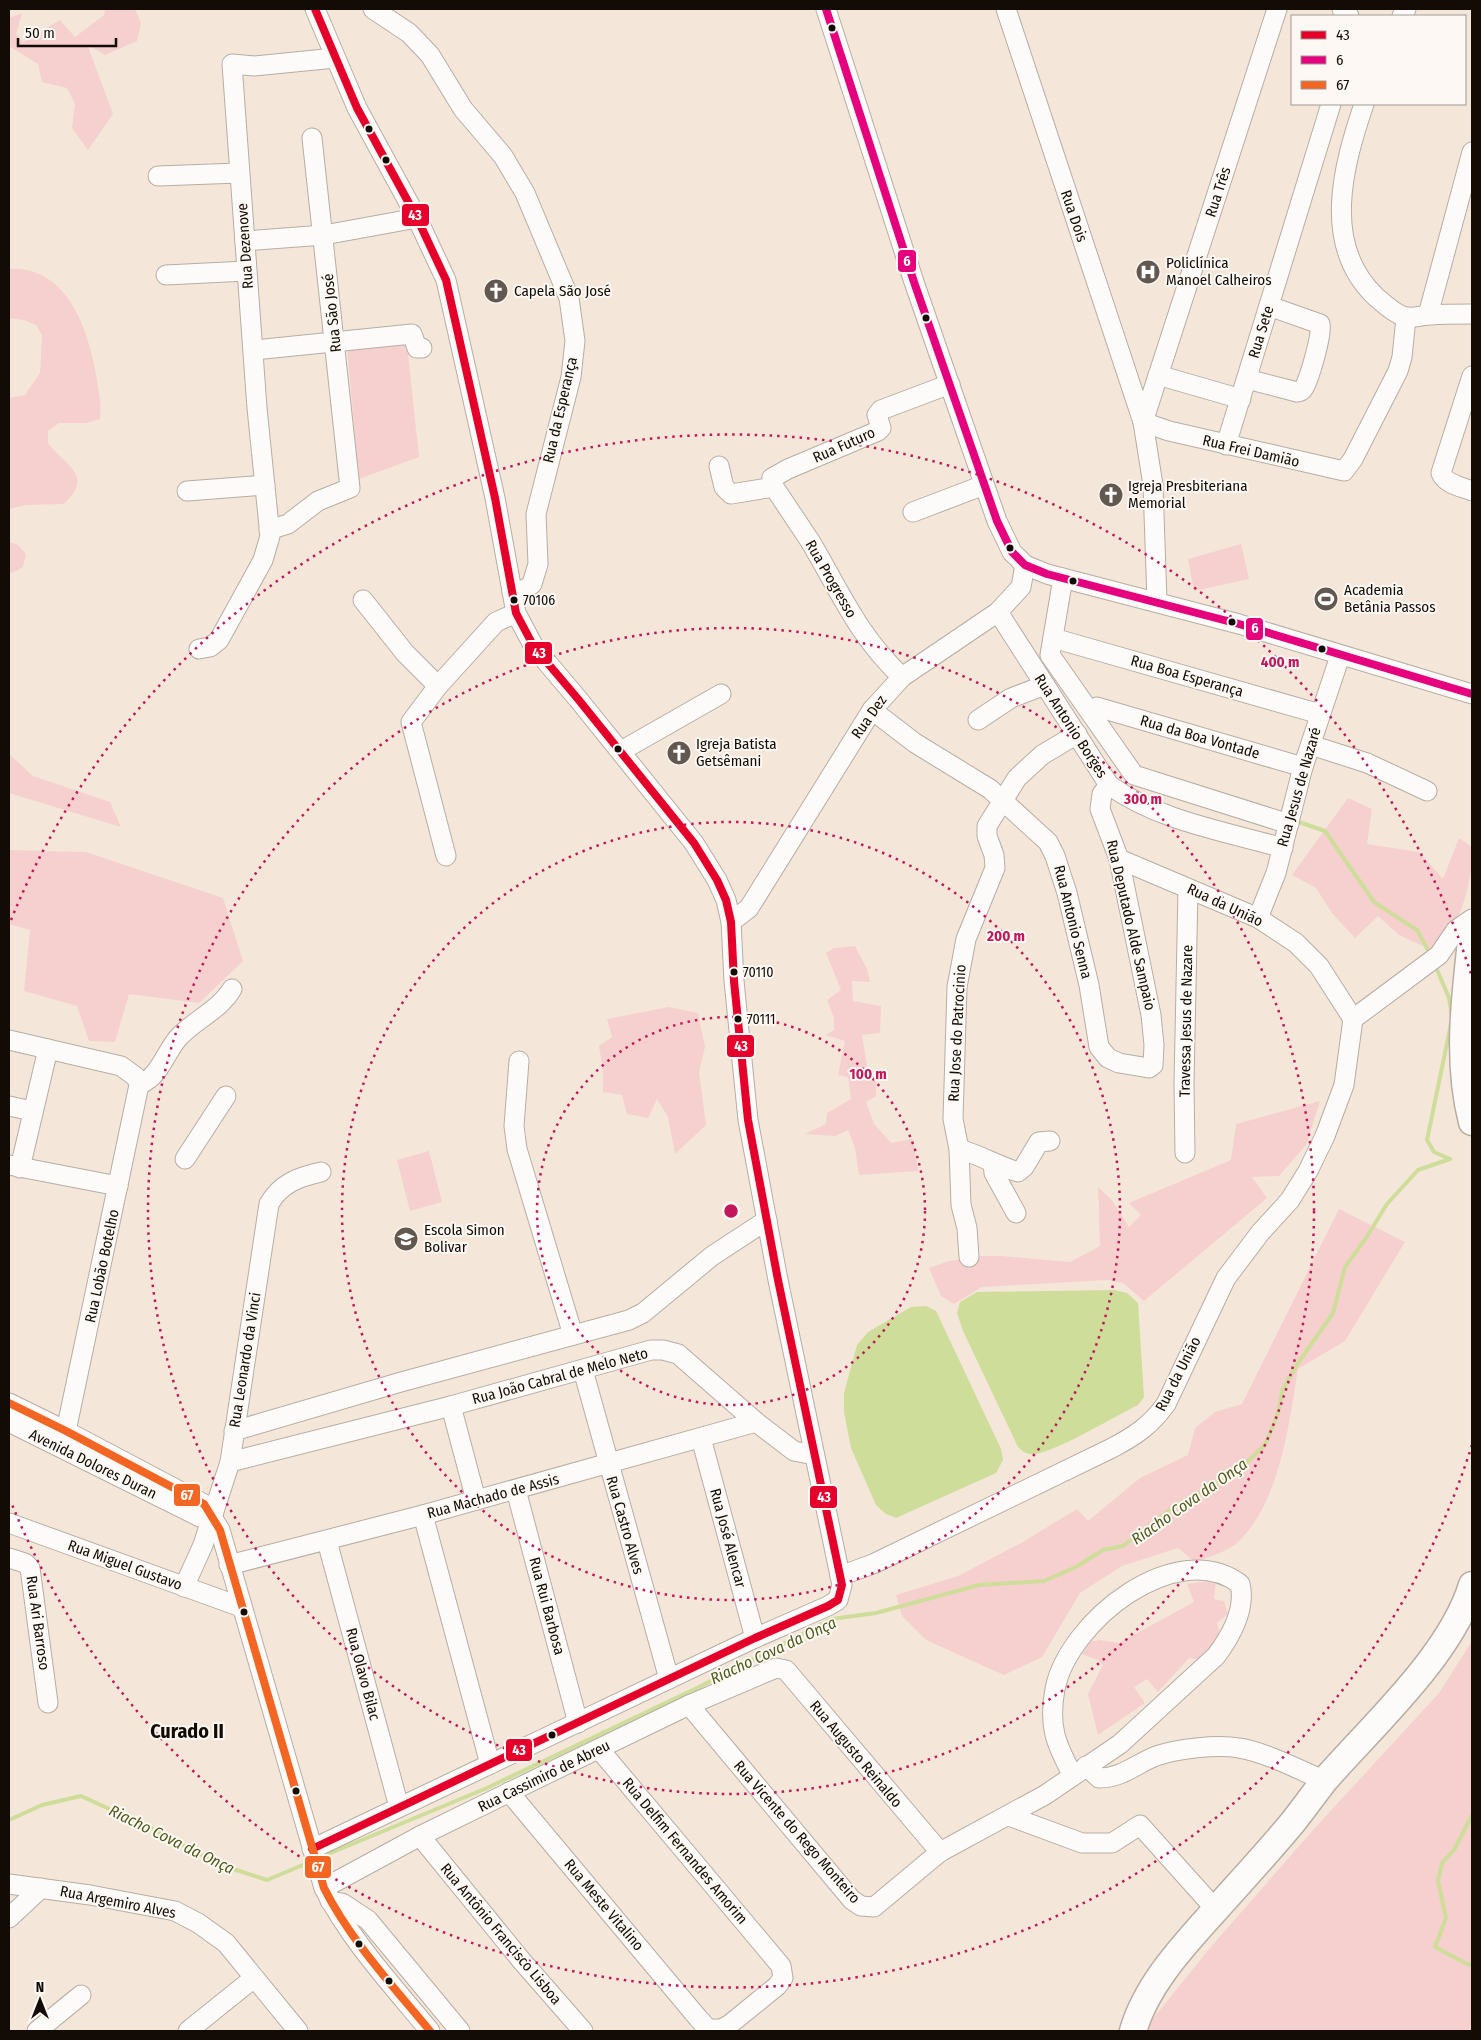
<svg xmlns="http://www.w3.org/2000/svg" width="1481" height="2040" font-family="'Fira Sans Condensed',sans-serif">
  <rect width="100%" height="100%" fill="#f4e7da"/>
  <!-- green -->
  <g fill="#f6d0ce">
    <polygon points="105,9 135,9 141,23 137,41 105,55 87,44 113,114 88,150 72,128 75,104 67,88 42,82 38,64 9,46 9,18 22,13 16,34 23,42 60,20 75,37 104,15"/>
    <path d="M9,269C66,265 88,328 96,374C98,390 102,403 100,419L87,423H59L48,431V443C65,466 95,475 64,504L26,505L9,509V398L25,395L40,373L42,335L36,325L24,320L9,318Z"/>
    <polygon points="407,344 419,457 359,479 347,349"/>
    <polygon points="9,542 18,545 26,554 23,567 12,573 9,572"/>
    <polygon points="1241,544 1249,579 1194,591 1188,559"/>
    <polygon points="9,754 33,776 110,802 121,827 9,793"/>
    <path d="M1348,798L1372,809L1367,844L1419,852L1443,879L1459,838L1472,847C1472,891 1460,916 1440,954L1399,935L1378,916L1355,938L1332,913L1316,888L1292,875Z"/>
    <polygon points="9,850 86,852 223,898 243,961 199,1003 129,994 115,1042 89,1041 77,1006 24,991 30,930 9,924"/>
    <polygon points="855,946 867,969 870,982 852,981 853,1001 881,1006 880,1033 862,1035 867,1065 859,1078 876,1079 876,1096 866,1102 874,1124 891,1143 913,1139 918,1171 859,1175 855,1148 848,1130 835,1136 805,1134 826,1124 827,1113 851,1099 848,1077 838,1075 845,1041 825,1035 834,1030 834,1018 827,1000 841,990 826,953 834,948"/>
    <polygon points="669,1007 698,1013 705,1047 699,1072 706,1125 675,1154 668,1117 657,1099 648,1118 627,1114 622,1095 603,1092 603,1072 599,1046 612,1037 607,1019"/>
    <polygon points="1320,1101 1306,1145 1279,1176 1252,1177 1267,1198 1144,1301 1123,1283 1108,1280 982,1287 954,1304 941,1296 929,1268 949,1261 981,1256 1002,1256 1070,1262 1100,1246 1098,1187 1112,1200 1129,1227 1141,1215 1129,1203 1231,1160 1236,1124"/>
    <polygon points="429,1151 442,1202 410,1211 397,1160"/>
    <path d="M1339,1209L1405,1242L1345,1341L1298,1369C1289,1424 1280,1503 1237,1543C1227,1552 1207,1557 1195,1562L1178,1548L1122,1566L1080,1593L1042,1657L1004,1675L926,1640L902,1616L896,1595L958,1576L1021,1543L1077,1509L1088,1521L1140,1478L1188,1455L1195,1428L1215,1412L1242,1404Z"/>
    <polygon points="1216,1580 1214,1599 1224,1601 1228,1614 1217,1623 1220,1634 1206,1661 1189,1658 1158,1692 1147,1679 1134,1687 1145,1703 1098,1735 1088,1694 1103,1665 1098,1660 1082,1654 1090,1642 1100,1640 1119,1643 1194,1602 1187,1584"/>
    <polygon points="1472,1641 1472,2031 1145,2031 1147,2026 1209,1949 1313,1830 1439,1693"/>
  </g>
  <!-- water -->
  <g fill="#cedd99">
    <path d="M1114,1290L1127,1293L1138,1303L1144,1397L1138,1405C1113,1417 1060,1450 1035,1454C1028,1455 1023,1452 1018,1447L963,1331L957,1313L960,1302L977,1292Z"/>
    <polygon points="926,1306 936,1311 1001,1449 1003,1460 996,1473 896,1518 886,1514 876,1505 851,1448 844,1412 844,1393 857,1345 868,1332 911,1307"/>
  </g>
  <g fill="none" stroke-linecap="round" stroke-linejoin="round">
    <!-- stream -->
    <g stroke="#cedd99" stroke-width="4">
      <polyline points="1296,821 1325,831 1374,902 1417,930 1430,954"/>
      <polyline points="1435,965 1449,998 1452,1017"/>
      <polyline points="1450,1159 1434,1152 1427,1140 1451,1024"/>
      <polyline points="1472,1815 1454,1850 1442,1863 1438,1881 1446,1918 1435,1947 1469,1965 1472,1963"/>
      <polyline points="9,1820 42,1805 81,1796 151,1828 218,1864 267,1880 310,1862"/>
      <polyline points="321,1857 487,1788 697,1688 832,1619 876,1613 979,1585 1044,1581 1076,1567 1103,1550 1123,1546 1175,1506 1234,1474 1265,1445 1277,1416 1283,1389 1296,1366 1333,1313 1345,1267 1366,1238 1387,1204 1418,1170 1450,1159"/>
    </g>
    <defs>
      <g id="minor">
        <polyline points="373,9 409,33 430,55 463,109 503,156 525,193 569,298 575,341 571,377 536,514 538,564 532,584 526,589 512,592"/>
        <polyline points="826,9 914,282 997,521 1012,552 1025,565 1047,574 1239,624 1472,694"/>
        <polyline points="1006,9 1143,422"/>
        <polyline points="1342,9 1349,16"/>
        <polyline points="1402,16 1406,9"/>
        <path d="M1364,104C1343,166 1321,245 1376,297C1383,303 1398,317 1408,317C1415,318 1423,315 1430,315C1444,314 1458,314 1472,314"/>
        <polyline points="158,176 239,173"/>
        <polyline points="245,241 324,235 417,218"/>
        <polyline points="166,275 246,271"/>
        <polyline points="1428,315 1472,152"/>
        <polyline points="254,350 412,334 417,348 422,348"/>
        <polyline points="1158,375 1241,399"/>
        <path d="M1472,376L1441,473C1445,484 1462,487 1472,491"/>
        <path d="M1247,379L1297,392C1301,391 1301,392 1303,389C1309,381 1323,332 1320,324L1269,306"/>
        <polyline points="1143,422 1169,431 1344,471 1353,459 1398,371 1402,357 1406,318"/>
        <polyline points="1226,445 1331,104"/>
        <polyline points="719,466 724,487 731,494 774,487"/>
        <polyline points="187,491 265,485"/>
        <polyline points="913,512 984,485"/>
        <polyline points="269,530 288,524 318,501 350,488 312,138"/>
        <polyline points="1063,578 1050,655 1134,775 1289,824"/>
        <polyline points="363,600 405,653 438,686"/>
        <polyline points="1157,601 1153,485 1143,422 1277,9"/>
        <path d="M998,612L1109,785C1159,821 1224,831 1283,848"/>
        <polyline points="1053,638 1320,714"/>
        <polyline points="199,649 210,647 219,640 263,560 270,536 257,408 232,64 254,66 335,58"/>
        <path d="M902,677C858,636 840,591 810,541C798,523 786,505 774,487L772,478L788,469L878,431L881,428L877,415L881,410L950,384"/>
        <polyline points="1097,707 1303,767"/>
        <polyline points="872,710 915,743 990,789 1048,842 1055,856 1067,893 1089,985 1099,1047 1108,1058 1119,1063 1149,1068 1153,1065 1154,1045 1151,1015 1119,859 1100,809 1102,794 1109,785"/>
        <polyline points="978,720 1011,698 1045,685"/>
        <polyline points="1311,745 1367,763 1427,791"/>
        <polyline points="621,751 721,694"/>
        <polyline points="446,856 411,722 438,686 496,622 516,613"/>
        <polyline points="1258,918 1276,873 1303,767 1340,656"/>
        <polyline points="731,922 749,908 872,710 902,677 998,612 1021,587 1025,565"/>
        <polyline points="1353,1019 1439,955 1456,930 1472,919"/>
        <polyline points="9,1040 121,1066 136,1077 139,1085 66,1431 59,1446"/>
        <polyline points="519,1061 514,1126 517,1149 573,1335"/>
        <path d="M139,1085C160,1076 164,1055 178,1038C195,1019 219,1011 232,989"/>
        <polyline points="9,1106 32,1111"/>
        <path d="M959,1149C980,1155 998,1166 1018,1172L1024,1167L1039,1142L1050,1141"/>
        <polyline points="1185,1153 1184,1084 1188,889"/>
        <polyline points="185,1159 226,1096"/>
        <polyline points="993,1163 994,1173 1016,1213"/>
        <polyline points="9,1165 118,1186"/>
        <polyline points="20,1168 48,1049"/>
        <polyline points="969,1257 967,1228 961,1205 959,1149 953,1119 957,987 966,939 995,868 994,855 987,836 987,826 1017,778 1042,755 1077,734"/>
        <polyline points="583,1370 669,1679"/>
        <path d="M9,1403L66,1431L204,1504L220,1530L324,1888C350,1940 393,1986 430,2031"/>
        <polyline points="451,1406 476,1500"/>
        <polyline points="9,1422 200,1517 211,1515"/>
        <polyline points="234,1431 401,1382 629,1320 643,1313 712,1256 767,1220"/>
        <polyline points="701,1438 755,1638"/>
        <polyline points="230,1462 451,1406 651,1350 663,1350 678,1354 756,1422 794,1451 814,1455"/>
        <polyline points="516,1490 578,1723"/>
        <polyline points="423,1515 490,1764"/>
        <polyline points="9,1523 241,1607"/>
        <polyline points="327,1541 399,1807"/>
        <polyline points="9,1558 25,1563 30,1568 48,1703"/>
        <polyline points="229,1565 423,1515 756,1422"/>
        <path d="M840,1576L873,1564L1112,1448C1135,1436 1151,1425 1166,1404L1226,1278L1260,1233L1290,1200L1308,1171L1325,1136L1344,1085L1353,1019L1319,966L1296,943L1258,918L1119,859"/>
        <path d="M184,1587L203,1545L230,1462L269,1204C281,1183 299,1177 321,1172"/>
        <path d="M689,1705L852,1900L861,1906L874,1907L940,1852L1045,1795L1120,1744L1216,1656C1231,1636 1246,1609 1240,1584C1176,1536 1068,1622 1055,1689C1048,1727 1056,1744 1073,1776"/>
        <path d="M1086,1766L1099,1778C1122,1778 1136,1764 1156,1756C1176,1749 1217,1744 1239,1748C1265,1752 1300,1770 1325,1781"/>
        <polyline points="509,1792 698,2018 708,2029 721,2029 729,2025 777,1986 783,1978 781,1966 599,1749"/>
        <polyline points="1009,1816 1082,1843 1112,1843 1140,1825 1209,1902"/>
        <polyline points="420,1836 521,1960 583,2031"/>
        <polyline points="312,1849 755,1638 828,1606 838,1600 842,1585 778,1280 748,1120 734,981 731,922 726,900 717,880 694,843 578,699 534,647 516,613 495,498 446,280 417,218 357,108 315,9"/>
        <polyline points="9,1884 90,1895 175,1911 198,1923 226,1943 298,2031"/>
        <polyline points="324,1888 420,1836 567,1764 689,1705 776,1668 786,1670 940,1852"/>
        <polyline points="330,1901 342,1903 368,1920 460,2031"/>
        <polyline points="9,1918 41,1888"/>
        <polyline points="37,2031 81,1995"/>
        <polyline points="188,2031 254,1978"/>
      </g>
      <g id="highway">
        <path d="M1472,933C1465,995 1456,1061 1472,1122"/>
        <path d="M1133,2031C1147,1983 1185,1944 1218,1907C1243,1879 1269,1851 1293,1822C1304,1808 1314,1794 1325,1780C1373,1725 1451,1655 1472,1585"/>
      </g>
    </defs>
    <!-- minor casing -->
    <use href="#minor" stroke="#b7ada3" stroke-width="21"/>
    <!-- highway casing -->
    <use href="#highway" stroke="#b7ada3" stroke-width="29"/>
    <!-- minor -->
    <use href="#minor" stroke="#fdfbf9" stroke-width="19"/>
    <!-- highway -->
    <use href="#highway" stroke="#fdfbf9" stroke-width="26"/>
    <defs>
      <polyline id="bus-1" points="312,1849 755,1638 828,1606 838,1600 842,1585 778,1280 748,1120 734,981 731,922 726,900 717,880 694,843 578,699 534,647 516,613 495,498 446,280 417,218 357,108 315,9"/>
      <polyline id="bus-2" points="826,9 914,282 997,521 1012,552 1025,565 1047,574 1239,624 1472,694"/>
      <path id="bus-3" d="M9,1403L66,1431L204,1504L220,1530L324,1888C350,1940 393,1986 430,2031"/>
    </defs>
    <!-- bus-1 casing -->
    <use href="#bus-1" stroke="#fdf8f3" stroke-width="11"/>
    <!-- bus-2 casing -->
    <use href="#bus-2" stroke="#fdf8f3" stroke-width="11"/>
    <!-- bus-3 casing -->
    <use href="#bus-3" stroke="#fdf8f3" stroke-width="11"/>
    <!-- bus-1 -->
    <use href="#bus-1" stroke="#e4002b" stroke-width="8"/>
    <!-- bus-2 -->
    <use href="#bus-2" stroke="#e5007d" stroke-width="8"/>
    <!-- bus-3 -->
    <use href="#bus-3" stroke="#f26522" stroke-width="8"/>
  </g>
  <!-- distance rings -->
  <g fill="none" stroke="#c2185b" stroke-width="2.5" stroke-dasharray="2.5 5">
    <circle cx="731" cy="1211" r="194"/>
    <circle cx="731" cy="1211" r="389"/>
    <circle cx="731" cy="1211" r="583"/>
    <path d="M1472 1445A777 777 0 0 1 11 1502M11 920A777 777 0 0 1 1472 977"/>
  </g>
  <!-- icons -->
  <defs>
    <symbol id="hospital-disc" viewBox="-11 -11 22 22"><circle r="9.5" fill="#625850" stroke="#fdf8f3"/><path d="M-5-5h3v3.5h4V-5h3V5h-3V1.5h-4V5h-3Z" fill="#fff"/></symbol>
    <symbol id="church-disc" viewBox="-11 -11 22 22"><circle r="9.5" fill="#625850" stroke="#fdf8f3"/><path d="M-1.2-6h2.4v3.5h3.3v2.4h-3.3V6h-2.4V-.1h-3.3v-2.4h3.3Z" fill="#fff"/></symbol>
    <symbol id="stadium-disc" viewBox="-11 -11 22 22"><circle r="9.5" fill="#625850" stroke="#fdf8f3"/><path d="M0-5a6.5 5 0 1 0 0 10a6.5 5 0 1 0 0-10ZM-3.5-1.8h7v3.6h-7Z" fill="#fff"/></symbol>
    <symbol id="school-disc" viewBox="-11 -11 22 22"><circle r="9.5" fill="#625850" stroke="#fdf8f3"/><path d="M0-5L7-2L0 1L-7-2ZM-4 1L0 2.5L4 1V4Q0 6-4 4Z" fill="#fff"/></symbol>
  </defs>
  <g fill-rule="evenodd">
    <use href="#hospital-disc" x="1134" y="258" width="28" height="28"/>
    <use href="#church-disc" x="482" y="277" width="28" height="28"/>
    <use href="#church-disc" x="1097" y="481" width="28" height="28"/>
    <use href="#stadium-disc" x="1312" y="585" width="28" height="28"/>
    <use href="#church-disc" x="665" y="739" width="28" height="28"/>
    <use href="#school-disc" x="392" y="1225" width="28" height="28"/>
  </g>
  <!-- markers -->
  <g fill="#130b05" stroke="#fdf8f3" stroke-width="2">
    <circle cx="832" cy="28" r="4.5"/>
    <circle cx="369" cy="129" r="4.5"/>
    <circle cx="386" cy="160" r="4.5"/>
    <circle cx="926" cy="318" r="4.5"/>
    <circle cx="1010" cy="548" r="4.5"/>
    <circle cx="1073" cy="581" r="4.5"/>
    <circle cx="514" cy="600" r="4.5"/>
    <circle cx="1232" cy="622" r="4.5"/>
    <circle cx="1322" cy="649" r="4.5"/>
    <circle cx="618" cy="749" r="4.5"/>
    <circle cx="734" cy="972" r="4.5"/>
    <circle cx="738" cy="1019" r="4.5"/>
    <circle cx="244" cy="1612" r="4.5"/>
    <circle cx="552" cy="1735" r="4.5"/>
    <circle cx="296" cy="1791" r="4.5"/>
    <circle cx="359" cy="1944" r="4.5"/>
    <circle cx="389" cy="1981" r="4.5"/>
  </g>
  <g text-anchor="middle" stroke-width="4" stroke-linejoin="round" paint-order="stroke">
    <!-- bus labels -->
    <g font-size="14" fill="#130b05" stroke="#fdf8f3" text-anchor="start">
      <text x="523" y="605">70106</text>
      <text x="743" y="977">70110</text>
      <text x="747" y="1024">70111</text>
    </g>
    <!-- street labels -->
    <g font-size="15" fill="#130b05" stroke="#fdf8f3">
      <text transform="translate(1218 192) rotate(-72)" y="5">Rua Três</text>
      <text transform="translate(1074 216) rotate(71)" y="5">Rua Dois</text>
      <text transform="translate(245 246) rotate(-94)" y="5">Rua Dezenove</text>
      <text transform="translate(332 313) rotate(-96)" y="5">Rua São José</text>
      <text transform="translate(1261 332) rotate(-73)" y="5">Rua Sete</text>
      <text transform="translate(560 410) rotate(-77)" y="5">Rua da Esperança</text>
      <text transform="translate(844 445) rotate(-24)" y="5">Rua Futuro</text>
      <text transform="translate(1251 451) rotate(13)" y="5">Rua Frei Damião</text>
      <text transform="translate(831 579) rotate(60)" y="5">Rua Progresso</text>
      <text transform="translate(1187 676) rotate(16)" y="5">Rua Boa Esperança</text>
      <text transform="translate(869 717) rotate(-55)" y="5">Rua Dez</text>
      <text transform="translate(1071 726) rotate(57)" y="5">Rua Antonio Borges</text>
      <text transform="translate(1200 737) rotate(16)" y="5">Rua da Boa Vontade</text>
      <text transform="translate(1299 787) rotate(-74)" y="5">Rua Jesus de Nazaré</text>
      <text transform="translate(1225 905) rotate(25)" y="5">Rua da União</text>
      <text transform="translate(1073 922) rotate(76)" y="5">Rua Antonio Senna</text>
      <text transform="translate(1131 925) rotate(77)" y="5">Rua Deputado Alde Sampaio</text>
      <text transform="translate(1186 1021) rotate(-89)" y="5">Travessa Jesus de Nazare</text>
      <text transform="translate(957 1033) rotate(-87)" y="5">Rua Jose do Patrocinio</text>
      <text transform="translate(102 1266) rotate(-78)" y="5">Rua Lobão Botelho</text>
      <text transform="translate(245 1360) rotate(-81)" y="5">Rua Leonardo da Vinci</text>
      <text transform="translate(1178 1374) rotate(-63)" y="5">Rua da União</text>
      <text transform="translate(560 1376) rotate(-15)" y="5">Rua João Cabral de Melo Neto</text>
      <text transform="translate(93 1464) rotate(26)" y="5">Avenida Dolores Duran</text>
      <text transform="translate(493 1496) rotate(-15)" y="5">Rua Machado de Assis</text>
      <text transform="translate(625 1525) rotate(74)" y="5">Rua Castro Alves</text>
      <text transform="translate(728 1538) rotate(75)" y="5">Rua José Alencar</text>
      <text transform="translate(125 1565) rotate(20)" y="5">Rua Miguel Gustavo</text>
      <text transform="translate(547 1606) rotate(75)" y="5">Rua Rui Barbosa</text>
      <text transform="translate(38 1623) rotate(82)" y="5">Rua Ari Barroso</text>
      <text transform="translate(363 1674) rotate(75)" y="5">Rua Olavo Bilac</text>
      <text transform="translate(856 1754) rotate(50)" y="5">Rua Augusto Reinaldo</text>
      <text transform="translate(544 1776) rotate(-26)" y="5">Rua Cassimiro de Abreu</text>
      <text transform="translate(797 1832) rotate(49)" y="5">Rua Vicente do Rego Monteiro</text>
      <text transform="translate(685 1851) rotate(50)" y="5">Rua Delfim Fernandes Amorim</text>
      <text transform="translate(118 1902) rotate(11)" y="5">Rua Argemiro Alves</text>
      <text transform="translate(604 1905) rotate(50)" y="5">Rua Meste Vitalino</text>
      <text transform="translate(501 1934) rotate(50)" y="5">Rua Antônio Francisco Lisboa</text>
    </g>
    <!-- poi labels -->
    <g font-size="15" fill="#130b05" stroke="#fdf8f3" text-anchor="start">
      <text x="1166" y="268">Policlínica<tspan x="1166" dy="17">Manoel Calheiros</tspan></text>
      <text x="514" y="296">Capela São José</text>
      <text x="1128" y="491">Igreja Presbiteriana<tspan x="1128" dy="17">Memorial</tspan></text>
      <text x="1344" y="595">Academia<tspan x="1344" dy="17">Betânia Passos</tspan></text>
      <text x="696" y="749">Igreja Batista<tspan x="696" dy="17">Getsêmani</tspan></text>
      <text x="424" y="1235">Escola Simon<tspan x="424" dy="17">Bolivar</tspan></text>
    </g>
    <!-- water labels -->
    <g font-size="16" font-style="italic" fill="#4c5c1c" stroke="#fdf8f3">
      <text transform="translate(1189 1501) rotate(-35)" y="6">Riacho Cova da Onça</text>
      <text transform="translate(773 1650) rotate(-25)" y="6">Riacho Cova da Onça</text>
      <text transform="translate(172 1839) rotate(26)" y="6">Riacho Cova da Onça</text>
    </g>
    <!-- district labels -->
    <g font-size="20" font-weight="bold" fill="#130b05" stroke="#fdf8f3">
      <text x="187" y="1738">Curado II</text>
    </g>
  </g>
  <circle cx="731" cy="1211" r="8" fill="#c2185b" stroke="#fdf8f3" stroke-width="2.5"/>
  <g font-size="15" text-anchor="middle" font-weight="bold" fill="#c2185b" stroke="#fdf8f3" stroke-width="4" stroke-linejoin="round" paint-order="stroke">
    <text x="1280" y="667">400 m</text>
    <text x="1143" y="804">300 m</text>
    <text x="1006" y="941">200 m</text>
    <text x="868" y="1079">100 m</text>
  </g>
  <g stroke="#fdf8f3" stroke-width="2">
    <rect x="401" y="203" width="29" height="24" rx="5" fill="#e4002b"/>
    <rect x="897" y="249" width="20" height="24" rx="5" fill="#e5007d"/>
    <rect x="1245" y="617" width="19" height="24" rx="5" fill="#e5007d"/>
    <rect x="524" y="641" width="29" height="24" rx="5" fill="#e4002b"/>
    <rect x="726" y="1034" width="29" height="24" rx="5" fill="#e4002b"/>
    <rect x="173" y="1483" width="28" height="24" rx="5" fill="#f26522"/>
    <rect x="809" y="1485" width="29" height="24" rx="5" fill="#e4002b"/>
    <rect x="505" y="1738" width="28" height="24" rx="5" fill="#e4002b"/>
    <rect x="304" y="1855" width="28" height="24" rx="5" fill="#f26522"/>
  </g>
  <g font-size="14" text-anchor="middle" font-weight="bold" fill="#fff">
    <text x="415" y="220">43</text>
    <text x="907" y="266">6</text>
    <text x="1255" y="633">6</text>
    <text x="539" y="658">43</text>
    <text x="741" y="1051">43</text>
    <text x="187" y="1500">67</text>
    <text x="824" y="1502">43</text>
    <text x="519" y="1755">43</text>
    <text x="318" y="1872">67</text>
  </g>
  <!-- border -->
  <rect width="1481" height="2040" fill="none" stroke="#130b05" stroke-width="20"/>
  <!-- legend -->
  <rect x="1291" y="15" width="175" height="90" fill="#fdf8f3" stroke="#9f9994"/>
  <rect x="1301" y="31" width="25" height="8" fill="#e4002b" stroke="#9f9994"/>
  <text x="1336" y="40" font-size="15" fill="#130b05">43</text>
  <rect x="1301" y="56" width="25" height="8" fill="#e5007d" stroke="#9f9994"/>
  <text x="1336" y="65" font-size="15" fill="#130b05">6</text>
  <rect x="1301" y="81" width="25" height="8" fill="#f26522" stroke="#9f9994"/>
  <text x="1336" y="90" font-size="15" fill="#130b05">67</text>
  <!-- north arrow -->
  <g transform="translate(40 2000)" stroke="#fdf8f3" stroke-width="4" paint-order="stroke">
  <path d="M0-4L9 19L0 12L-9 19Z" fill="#130b05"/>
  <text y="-8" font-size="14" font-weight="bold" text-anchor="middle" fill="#130b05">N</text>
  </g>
  <!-- scale -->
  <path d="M18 38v8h98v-8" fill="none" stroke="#130b05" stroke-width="2.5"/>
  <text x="25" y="38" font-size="15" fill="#130b05" stroke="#fdf8f3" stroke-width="4" paint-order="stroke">50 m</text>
</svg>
